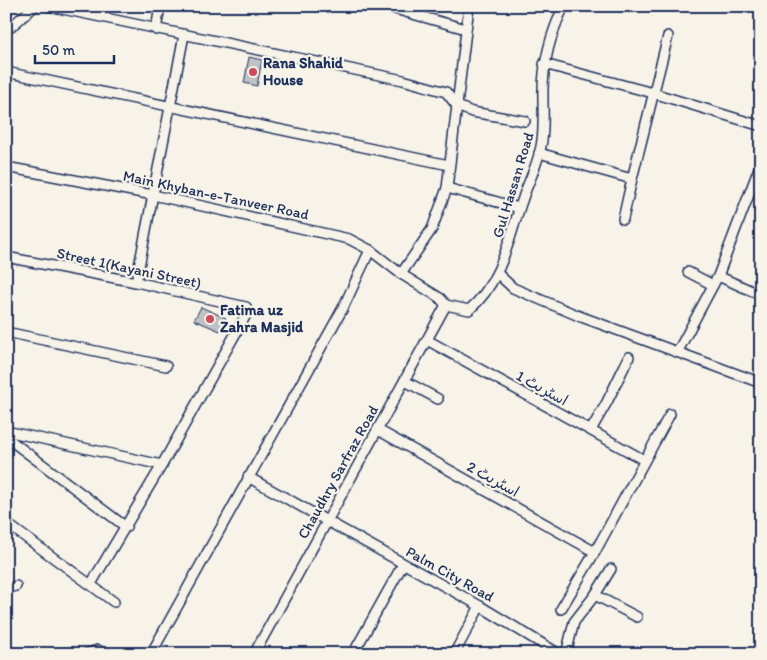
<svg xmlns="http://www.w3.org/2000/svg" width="767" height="660" font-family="Itim,'Playpen Sans Arabic',sans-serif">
  <rect width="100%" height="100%" fill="#f7f3e8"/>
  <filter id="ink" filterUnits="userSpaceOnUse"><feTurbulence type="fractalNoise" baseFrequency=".02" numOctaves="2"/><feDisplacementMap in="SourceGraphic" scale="10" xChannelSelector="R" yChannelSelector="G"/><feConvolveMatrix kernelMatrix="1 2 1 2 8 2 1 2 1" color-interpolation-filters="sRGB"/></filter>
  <g filter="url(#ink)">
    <!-- building -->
    <g fill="#c0c3c5" stroke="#1b2f5e">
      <polygon points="249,57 262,60 257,86 244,83"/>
      <polygon points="201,307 226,318 220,331 194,320"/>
    </g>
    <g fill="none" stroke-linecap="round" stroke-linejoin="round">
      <defs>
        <g id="street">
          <polyline points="48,6 403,80 446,92 457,106 472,112 525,121"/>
          <polyline points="384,6 466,29"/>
          <polyline points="156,30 160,6"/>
          <polyline points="6,31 35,6"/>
          <polyline points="544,64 653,93 761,126"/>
          <polyline points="6,72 449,165"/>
          <polyline points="539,153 632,179 623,219"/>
          <polyline points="6,167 153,195 349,239 370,250 401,274 440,298 446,305"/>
          <polyline points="632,179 668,36"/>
          <polyline points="447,188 519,208"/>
          <polyline points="6,257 136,282 246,307 246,315 162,465"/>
          <polyline points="688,272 713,285"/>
          <polyline points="497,273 513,288 579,316 761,383"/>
          <polyline points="401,274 432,229 447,188 469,6"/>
          <polyline points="718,276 761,295"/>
          <polyline points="136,282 184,35"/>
          <path d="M446,305L469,310C502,282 509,237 523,198C529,180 540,160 542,140C544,126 543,113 543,98C542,67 550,35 564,6"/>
          <polyline points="6,332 166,366"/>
          <polyline points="427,340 644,460"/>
          <polyline points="678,351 718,276 761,163"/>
          <polyline points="405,381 438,399"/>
          <polyline points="378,430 595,552"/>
          <polyline points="591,430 607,402 629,357"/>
          <polyline points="6,431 162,465 91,584"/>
          <polyline points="6,437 126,527"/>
          <polyline points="248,477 480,606 559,654"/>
          <polyline points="6,523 114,602"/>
          <polyline points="6,589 16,586"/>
          <polyline points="595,595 637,617"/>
          <polyline points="561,609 595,552 670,414"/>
          <polyline points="86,654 98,650 103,654"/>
          <polyline points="151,654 343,308 370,250"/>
          <polyline points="254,654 446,305"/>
          <polyline points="353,654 403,564"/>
          <polyline points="454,654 480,606"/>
          <polyline points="566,654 574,622 595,595 611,569"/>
        </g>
      </defs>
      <!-- street casing -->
      <use href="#street" stroke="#1b2f5e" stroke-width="12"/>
      <!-- street -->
      <use href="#street" stroke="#f7f3e8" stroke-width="9"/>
    </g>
  </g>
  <!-- markers -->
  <g fill="#d1495b" stroke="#f7f3e8" stroke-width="2">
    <circle cx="253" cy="72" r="5"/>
    <circle cx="210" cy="319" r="5"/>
  </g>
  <g text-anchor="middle" stroke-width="4.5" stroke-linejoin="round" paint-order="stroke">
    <!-- poi labels -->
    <g font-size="15" font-weight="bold" fill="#1b2f5e" stroke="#f7f3e8" text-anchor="start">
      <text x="263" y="68">Rana Shahid<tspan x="263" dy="17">House</tspan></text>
      <text x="220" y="315">Fatima uz<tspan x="220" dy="17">Zahra Masjid</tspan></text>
    </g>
    <!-- street labels -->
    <g font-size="15" fill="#1b2f5e" stroke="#f7f3e8">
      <text transform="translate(513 185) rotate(-73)" y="5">Gul Hassan Road</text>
      <text transform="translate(216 195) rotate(12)" y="5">Main Khyban-e-Tanveer Road</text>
      <text transform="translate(129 268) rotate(12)" y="5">Street 1(Kayani Street)</text>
      <text transform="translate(542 388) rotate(29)" y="5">اسٹریٹ 1</text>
      <text transform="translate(338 472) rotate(-61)" y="5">Chaudhry Sarfraz Road</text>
      <text transform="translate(493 479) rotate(29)" y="5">اسٹریٹ 2</text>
      <text transform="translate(450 574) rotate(29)" y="5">Palm City Road</text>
    </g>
  </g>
  <!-- margin -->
  <rect width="767" height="660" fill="none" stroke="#f7f3e8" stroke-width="25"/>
  <rect x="12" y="12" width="742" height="635" fill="none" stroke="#1b2f5e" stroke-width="2" filter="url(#ink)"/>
  <!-- scale -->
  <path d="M35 55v8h79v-8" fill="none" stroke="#1b2f5e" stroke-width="2.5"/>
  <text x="42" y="55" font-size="15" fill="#1b2f5e" stroke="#f7f3e8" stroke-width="4" paint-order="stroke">50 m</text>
</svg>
